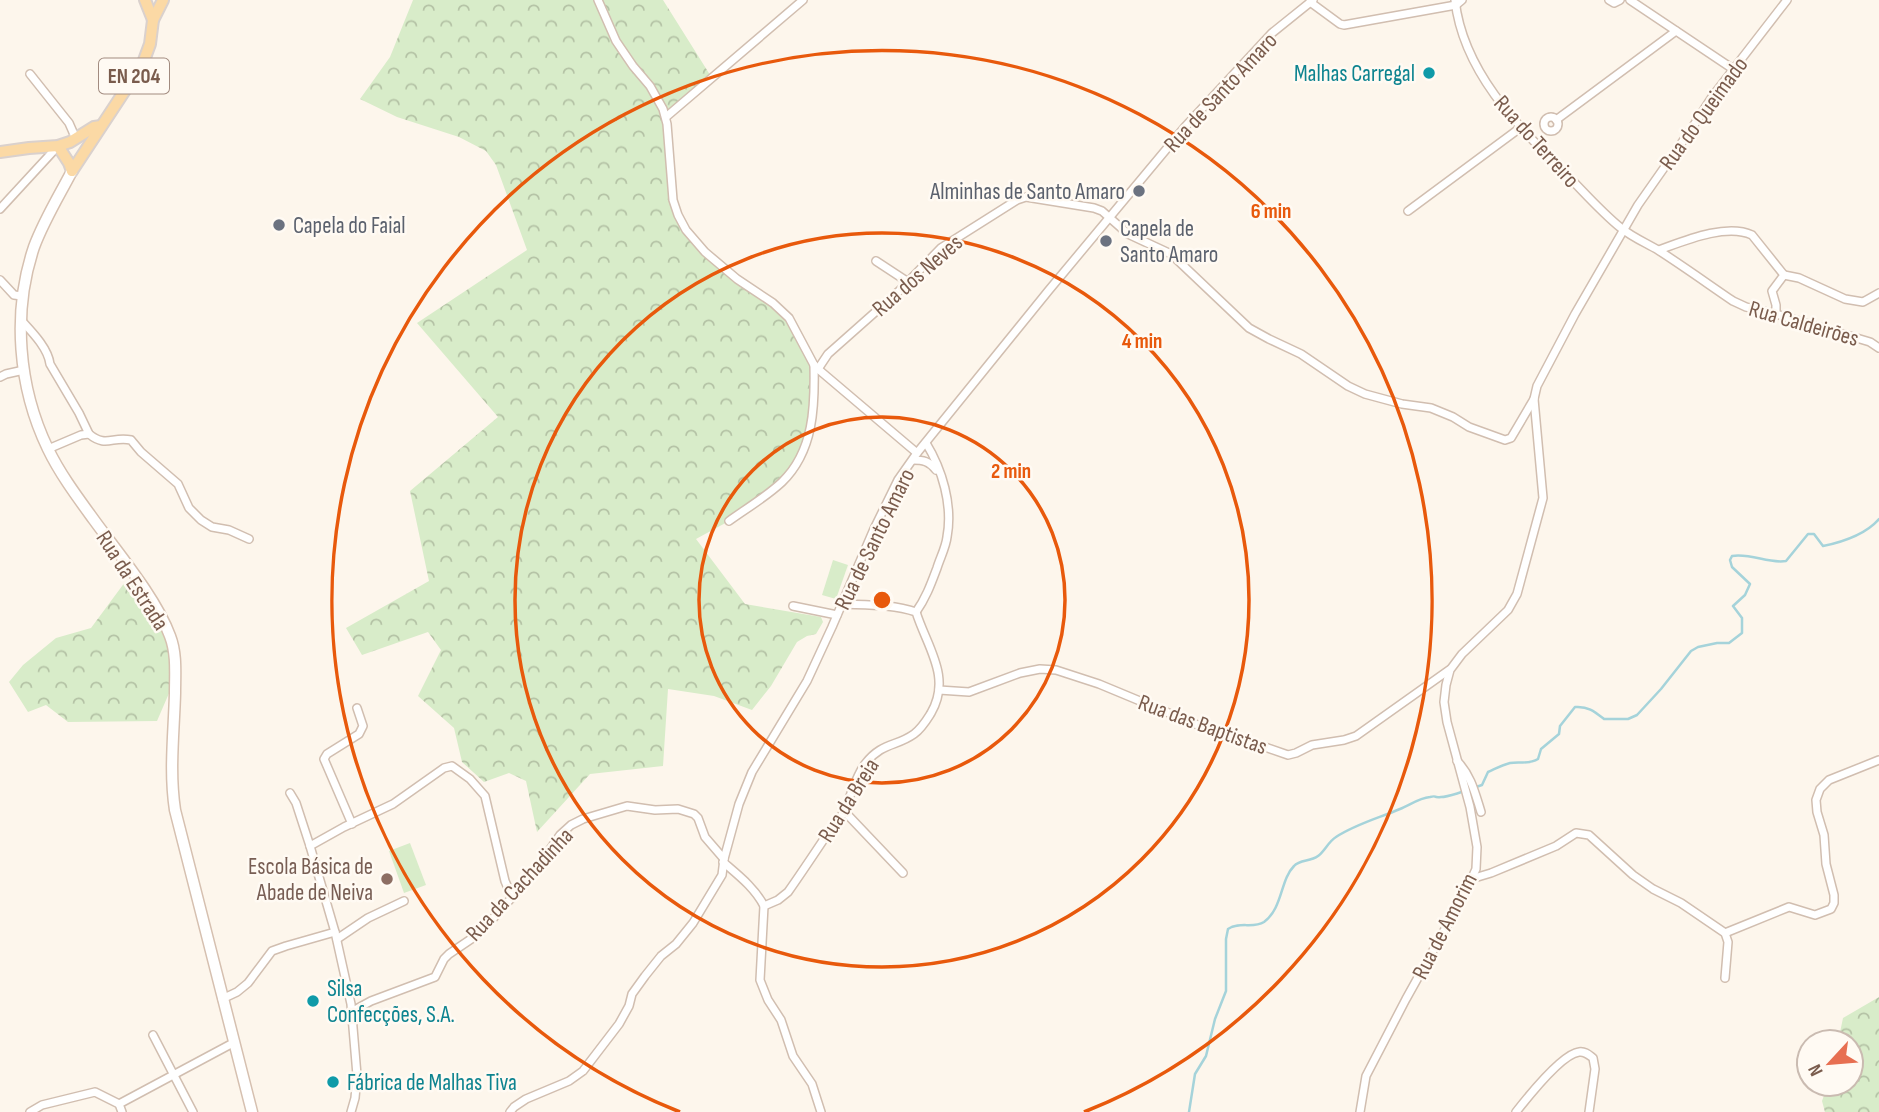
<svg xmlns="http://www.w3.org/2000/svg" width="1879" height="1112" font-family="'Sofia Sans Condensed',sans-serif">
  <defs>
    <pattern id="forest-crowns" width="20" height="18" patternUnits="userSpaceOnUse" patternTransform="scale(1.75)"><rect width="20" height="18" fill="#d8ecc9"/><path d="M2 6a3 3 0 1 1 6 0M12 15a3 3 0 1 1 6 0" fill="none" stroke="#b4c2a5"/></pattern>
  </defs>
  <rect width="100%" height="100%" fill="#fdf6ec"/>
  <!-- forest -->
  <g fill="url(#forest-crowns)">
    <polygon points="413,0 663,0 712,78 665,117 678,215 705,252 789,318 814,365 815,406 800,458 783,480 729,521 696,539 745,604 821,617 823,622 816,634 807,636 797,642 771,686 752,710 714,696 668,689 663,766 590,774 537,832 526,781 509,773 484,782 462,762 454,728 418,696 441,650 428,632 362,655 346,628 429,581 410,491 498,417 417,323 527,250 496,165 486,151 459,137 397,117 360,99 390,57"/>
    <polygon points="125,582 140,587 165,626 173,684 157,721 68,722 46,705 28,712 9,682 23,665 56,638 91,628"/>
    <polygon points="1879,997 1879,1112 1825,1112 1822,1101 1828,1084 1851,1084 1851,1042 1838,1042 1843,1018"/>
  </g>
  <!-- pitch -->
  <g fill="#d8ecc9">
    <polygon points="833,560 848,565 836,599 822,595"/>
    <polygon points="410,843 426,885 404,893 389,851"/>
  </g>
  <g fill="none" stroke-linecap="round" stroke-linejoin="round">
    <!-- stream -->
    <g stroke="#a5d3da" stroke-width="2.5">
      <path d="M1476,787L1482,785L1488,772C1495,769 1502,765 1510,763C1520,761 1529,765 1538,759L1541,749L1559,734L1560,726L1575,707C1588,706 1594,711 1604,719H1628L1637,715L1661,689L1691,651L1698,647L1717,643H1729L1742,633V618L1733,606L1745,595L1750,584L1732,567L1730,560L1732,556C1752,553 1768,564 1786,561L1808,534H1814L1823,546C1842,542 1866,534 1879,519"/>
      <path d="M1189,1112L1195,1074L1206,1056L1215,1019L1226,991V939L1228,929C1240,921 1253,929 1264,922C1283,908 1280,880 1294,866C1300,859 1310,862 1318,856C1325,851 1328,842 1336,837C1356,824 1379,818 1400,809C1410,805 1419,798 1430,797C1438,795 1432,798 1441,797C1447,797 1455,794 1462,792"/>
    </g>
    <defs>
      <g id="street">
        <polyline points="598,0 616,41 633,66 650,86 663,109 667,124 673,200 678,215 686,230 705,252 737,279 773,303 789,318 814,365 818,369 917,453"/>
        <path d="M1455,0C1463,71 1516,124 1564,172C1583,191 1601,212 1621,228C1632,237 1646,243 1658,250C1683,266 1708,284 1733,301L1746,307L1776,314L1870,342L1879,348"/>
        <polyline points="1609,0 1614,3 1620,0"/>
        <polyline points="1630,0 1733,69"/>
        <polyline points="1310,2 1340,24 1344,25 1456,5 1462,0"/>
        <polyline points="30,74 69,123 76,139"/>
        <polyline points="666,117 803,0"/>
        <circle cx="1551" cy="124" r="7"/>
        <polyline points="1556,120 1676,31"/>
        <polyline points="0,209 58,146"/>
        <polyline points="1408,211 1520,128"/>
        <path d="M1659,250C1684,241 1726,223 1752,235L1784,275L1772,291L1776,305V314"/>
        <polyline points="876,261 908,282"/>
        <polyline points="1784,275 1799,278 1845,299 1863,302 1879,293"/>
        <polyline points="0,280 14,295 22,296"/>
        <path d="M21,320C32,332 48,348 50,364L79,413L89,434"/>
        <polyline points="818,369 828,354 899,291 941,248 1017,200 1026,197 1094,208 1102,211 1128,234 1171,254 1249,328 1269,339 1301,354 1348,386 1365,394 1402,404 1431,408 1453,417 1469,427 1505,440 1511,438 1534,399"/>
        <polyline points="0,377 6,374 24,370"/>
        <path d="M48,449L81,435L89,434C106,448 112,436 131,440L141,452L178,484L189,508L201,520L212,527L229,530L249,539"/>
        <path d="M913,460C923,460 929,461 936,470"/>
        <path d="M729,521C747,508 766,497 782,482C814,451 815,406 814,365"/>
        <polyline points="793,606 837,615"/>
        <path d="M916,612C926,598 931,584 937,568C940,558 946,547 947,537C953,505 942,469 926,443"/>
        <polyline points="939,690 969,692 1020,673 1040,669 1056,670 1099,684 1229,738 1265,747 1288,755 1296,753 1312,745 1344,740 1356,736 1449,670"/>
        <path d="M1457,761C1471,775 1475,793 1481,812"/>
        <polyline points="290,793 296,803 310,846 335,932 351,1004 357,1075 355,1098 351,1112"/>
        <polyline points="844,811 903,873"/>
        <polyline points="352,824 324,759 327,754 359,734 363,726 357,708"/>
        <polyline points="310,846 344,827 393,804 444,768 452,766 470,779 485,796 505,881 508,888 516,893"/>
        <path d="M723,862C738,875 755,888 764,906L760,980L768,1000L781,1020L793,1056L812,1084L821,1112"/>
        <polyline points="1471,879 1491,873 1556,846 1576,833 1589,835 1633,875 1653,889 1681,903 1725,933 1728,942 1725,978"/>
        <path d="M764,906L778,900L788,892C800,875 812,857 824,839C830,831 838,822 843,813C851,797 854,779 865,764C882,742 896,747 914,734C922,728 926,721 931,713C952,677 927,647 916,612C893,604 866,605 842,604"/>
        <polyline points="1725,933 1789,907 1815,915 1831,909 1834,903 1834,895 1826,864 1824,835 1817,812 1816,800 1820,789 1829,780 1879,760"/>
        <polyline points="337,939 368,918 404,901"/>
        <polyline points="222,999 237,992 248,983 272,951 286,946 335,932"/>
        <polyline points="351,1012 371,1001 435,977 444,959 449,954 480,933 516,893 534,872 560,835 571,825 583,819 627,806 655,810 678,809 694,814 698,818 705,837 724,859"/>
        <polyline points="153,1035 193,1112"/>
        <polyline points="119,1104 233,1043"/>
        <polyline points="30,1112 42,1105 95,1092 119,1104 122,1112"/>
        <polyline points="510,1112 514,1107 526,1099 569,1081 583,1071 619,1024 629,1006 632,994 645,976 661,956 676,944 693,923 722,875 724,859 739,804 752,772 807,681 832,627 874,529 898,480 917,453 1049,290 1184,128 1272,33 1313,0"/>
        <polyline points="1360,1112 1366,1076 1406,999 1464,895 1476,869 1477,847 1470,807 1447,722 1444,702 1446,685 1450,670 1462,654 1508,610 1517,594 1543,498 1534,399 1537,386 1575,314 1638,205 1692,128 1712,97 1787,0"/>
        <path d="M1516,1112C1527,1098 1562,1054 1579,1052C1585,1051 1589,1055 1593,1058L1595,1069L1589,1112"/>
      </g>
      <path id="secondary" d="M72,171C59,196 44,220 34,247C12,312 18,387 48,449C60,474 78,498 94,520C118,553 156,598 170,636C177,654 175,674 175,693C174,732 169,771 175,810L252,1112"/>
      <g id="primary">
        <polyline points="145,0 153,20"/>
        <polyline points="58,146 69,163 72,171"/>
        <polyline points="0,152 29,148 58,146 70,142 94,127 101,126"/>
        <polyline points="72,171 143,63 150,44 153,20 163,0"/>
      </g>
    </defs>
    <!-- street casing -->
    <use href="#street" stroke="#d1beb0" stroke-width="10"/>
    <!-- secondary casing -->
    <use href="#secondary" stroke="#d6c0b0" stroke-width="13"/>
    <!-- primary casing -->
    <use href="#primary" stroke="#dad1cd" stroke-width="14"/>
    <!-- street -->
    <use href="#street" stroke="#fff" stroke-width="7"/>
    <!-- secondary -->
    <use href="#secondary" stroke="#fff" stroke-width="10"/>
    <!-- primary -->
    <use href="#primary" stroke="#fbd9a5" stroke-width="10"/>
  </g>
  <!-- distance rings -->
  <g fill="none" stroke="#e8590c" stroke-width="3.5">
    <circle cx="882" cy="600" r="183"/>
    <circle cx="882" cy="600" r="367"/>
    <path d="M680 1112A550 550 0 1 1 1084 1112"/>
  </g>
  <!-- markers -->
  <g fill="#0f9aa8" stroke="#fffaf3" stroke-width="2.5">
    <circle cx="1429" cy="73" r="7"/>
    <circle cx="313" cy="1001" r="7"/>
    <circle cx="333" cy="1082" r="7"/>
  </g>
  <g fill="#6b7280" stroke="#fffaf3" stroke-width="2.5">
    <circle cx="1139" cy="191" r="7"/>
    <circle cx="279" cy="225" r="7"/>
    <circle cx="1106" cy="241" r="7"/>
  </g>
  <circle fill="#8d6e63" stroke="#fffaf3" stroke-width="2.5" cx="387" cy="879" r="7"/>
  <g text-anchor="middle" stroke-width="5" stroke-linejoin="round" paint-order="stroke">
    <!-- shield labels -->
    <rect fill="#fffaf3" stroke="#a28b7f" stroke-width="2" x="99" y="58.5" width="70" height="35" rx="5"/>
    <g font-size="21" font-weight="bold" fill="#7a5c4d">
      <text x="134" y="83">EN 204</text>
    </g>
    <!-- culture labels -->
    <g font-size="23" fill="#0d838f" stroke="#fffaf3" text-anchor="start">
      <text x="1415" y="81" text-anchor="end">Malhas Carregal</text>
      <text x="327" y="996">Silsa<tspan x="327" dy="26">Confecções, S.A.</tspan></text>
      <text x="347" y="1090">Fábrica de Malhas Tiva</text>
    </g>
    <!-- street labels -->
    <g font-size="23" fill="#7a5c4d" stroke="#fffaf3">
      <text transform="translate(1220 92) rotate(-47)" y="8">Rua de Santo Amaro</text>
      <text transform="translate(1703 113) rotate(-54)" y="8">Rua do Queimado</text>
      <text transform="translate(1537 141) rotate(48)" y="8">Rua do Terreiro</text>
      <text transform="translate(917 275) rotate(-41)" y="8">Rua dos Neves</text>
      <text transform="translate(1804 323) rotate(16)" y="8">Rua Caldeirões</text>
      <text transform="translate(874 539) rotate(-64)" y="8">Rua de Santo Amaro</text>
      <text transform="translate(133 580) rotate(57)" y="8">Rua da Estrada</text>
      <text transform="translate(1203 724) rotate(20)" y="8">Rua das Baptistas</text>
      <text transform="translate(848 800) rotate(-58)" y="8">Rua da Breia</text>
      <text transform="translate(519 884) rotate(-47)" y="8">Rua da Cachadinha</text>
      <text transform="translate(1444 926) rotate(-63)" y="8">Rua de Amorim</text>
    </g>
    <!-- worship labels -->
    <g font-size="23" fill="#5b616d" stroke="#fffaf3" text-anchor="start">
      <text x="1125" y="199" text-anchor="end">Alminhas de Santo Amaro</text>
      <text x="293" y="233">Capela do Faial</text>
      <text x="1120" y="236">Capela de<tspan x="1120" dy="26">Santo Amaro</tspan></text>
    </g>
    <!-- education labels -->
    <g font-size="23" fill="#785e54" stroke="#fffaf3" text-anchor="end">
      <text x="373" y="874">Escola Básica de<tspan x="373" dy="26">Abade de Neiva</tspan></text>
    </g>
  </g>
  <circle cx="882" cy="600" r="10" fill="#e8590c" stroke="#fffaf3" stroke-width="3.5"/>
  <g font-size="21" text-anchor="middle" font-weight="bold" fill="#e8590c" stroke="#fffaf3" stroke-width="5" stroke-linejoin="round" paint-order="stroke">
    <text x="1271" y="218">6 min</text>
    <text x="1142" y="348">4 min</text>
    <text x="1011" y="478">2 min</text>
  </g>
  <!-- north arrow -->
  <g transform="translate(1830 1063) rotate(244)"><circle r="33" fill="#fffaf3" stroke="#cabbb1" stroke-width="2"/>
  <path d="M0-5L12 26L0 18L-12 26Z" fill="#e76f51"/>
  <text y="-10" font-size="19" font-weight="bold" text-anchor="middle" fill="#7a5c4d">N</text>
  </g>
</svg>
